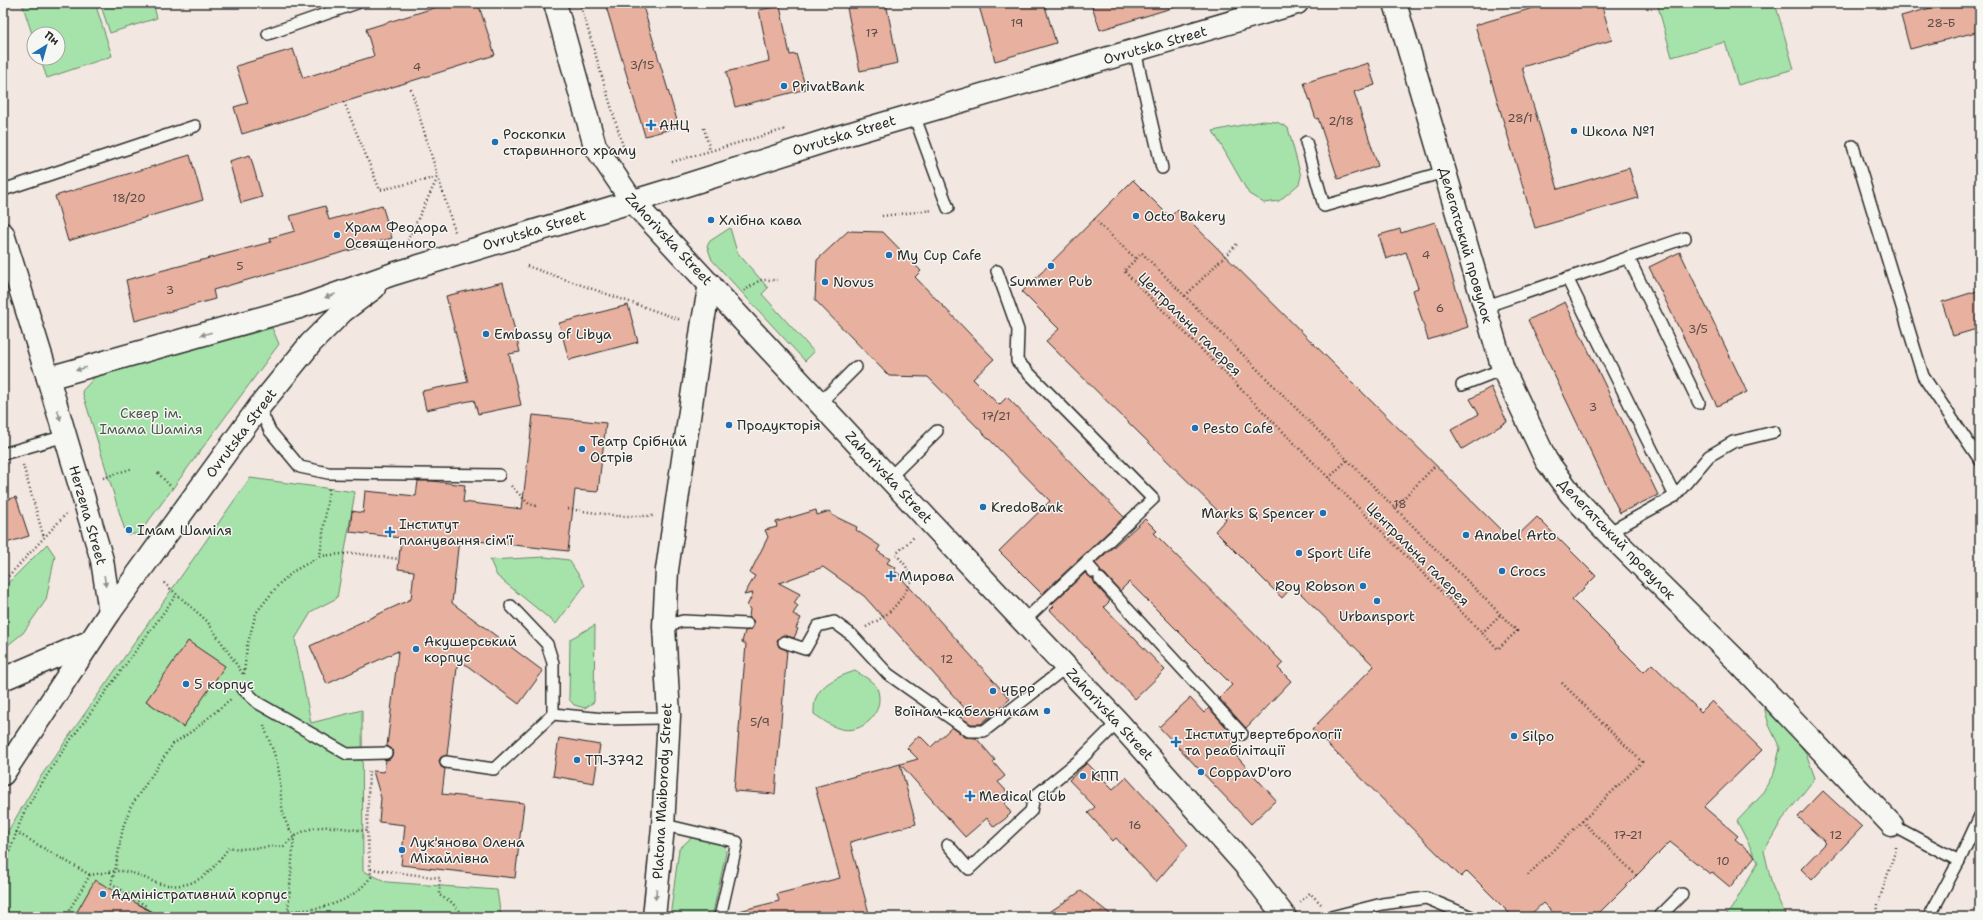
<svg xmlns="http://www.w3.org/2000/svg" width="1983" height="920" font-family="'Shantell Sans',sans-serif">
  <rect width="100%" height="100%" fill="#f3e8e1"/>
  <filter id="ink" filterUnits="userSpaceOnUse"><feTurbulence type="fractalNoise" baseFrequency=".025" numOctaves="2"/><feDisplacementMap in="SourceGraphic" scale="8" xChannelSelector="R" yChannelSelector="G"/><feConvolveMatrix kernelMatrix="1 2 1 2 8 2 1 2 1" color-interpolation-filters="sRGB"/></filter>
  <g filter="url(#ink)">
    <!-- green -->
    <g fill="#a6e3aa" stroke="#68876a">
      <polygon points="22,3 95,3 112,56 47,78 40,58 58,58 58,34 34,34 34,40"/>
      <polygon points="100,3 153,3 157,18 110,33"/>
      <polygon points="1657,3 1775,3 1794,69 1738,85 1725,42 1672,57"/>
      <polygon points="1262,121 1277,122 1288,128 1301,176 1299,184 1279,201 1264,203 1249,194 1213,131"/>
      <polygon points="730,228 737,252 768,288 762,294 814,352 805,361 712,260 707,246 710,241"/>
      <polygon points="272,328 279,344 139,534 126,534 82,391 96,376"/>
      <polygon points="250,478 355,492 337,598 312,611 295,639 311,723 362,710 363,871 387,882 497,890 501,917 3,917 3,844 8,831 39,779"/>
      <polygon points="47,544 55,556 46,600 23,633 3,649 3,588"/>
      <polygon points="545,557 569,560 585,585 556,624 497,576 490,560"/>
      <polygon points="595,625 594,702 585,708 574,705 569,699 570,639"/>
      <path d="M855,671C863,676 875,681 878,691C884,713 863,734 841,729C830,726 823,720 814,714C814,710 814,705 815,701C819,684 840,676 855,671Z"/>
      <polygon points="1764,707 1771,708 1806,753 1815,778 1782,820 1764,851 1772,885 1786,917 1725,917 1733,906 1758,862 1737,821 1760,797 1774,773 1780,748 1769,725"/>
      <polygon points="692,837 721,843 725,847 726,853 712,917 670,917 679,849"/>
    </g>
    <!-- building -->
    <g fill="#e7b09f" stroke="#2b2b2b">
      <polygon points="450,3 478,3 495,55 242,134 234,107 248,103 236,66 293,49 303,78 374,56 366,29"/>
      <polygon points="605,3 642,3 679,127 645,136"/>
      <polygon points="846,3 886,3 898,63 860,71"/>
      <polygon points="978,3 1044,3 1056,43 995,61"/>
      <polygon points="1091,3 1174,3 1175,7 1100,30"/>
      <polygon points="1550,3 1601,3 1612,40 1522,67 1558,189 1629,168 1638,198 1535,228 1475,25"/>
      <polygon points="1949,3 1980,3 1980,31 1910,49 1901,16"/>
      <polygon points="780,6 790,55 796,54 806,89 735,107 726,72 769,61 759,10"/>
      <polygon points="1368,63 1375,85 1354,92 1378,166 1338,179 1318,118 1316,119 1304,83"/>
      <polygon points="190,155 203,200 68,241 55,196"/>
      <polygon points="250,155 262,197 241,203 229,161"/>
      <polygon points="1133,180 1170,217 1178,209 1512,541 1537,517 1596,576 1572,600 1644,672 1652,664 1701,712 1712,701 1762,750 1704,807 1738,836 1735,839 1755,856 1730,887 1712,872 1710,874 1670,842 1595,917 1557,917 1543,903 1530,915 1513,917 1467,871 1461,877 1312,729 1374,666 1293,586 1282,598 1215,531 1226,519 1046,341 1059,329 1022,292"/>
      <polygon points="382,205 392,238 213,290 215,299 135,321 126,280 271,242 270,238 295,231 290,216 325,206 329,220"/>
      <polygon points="1435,222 1468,327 1428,340 1413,290 1418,288 1406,252 1386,259 1379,235 1400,229 1401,233"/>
      <polygon points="848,231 883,232 921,271 915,277 994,359 973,379 999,405 1007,397 1124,517 1042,594 999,551 1050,501 928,377 889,376 815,300 817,260"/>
      <polygon points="1680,252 1747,392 1717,406 1649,267"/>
      <polygon points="503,282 520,352 509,354 521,405 478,414 474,400 426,410 422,391 468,382 446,296"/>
      <polygon points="1980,290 1980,328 1953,336 1942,302"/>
      <polygon points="1565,302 1658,495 1620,513 1528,320"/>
      <polygon points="628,305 638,342 569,360 559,323"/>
      <polygon points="1491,387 1507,422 1462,449 1451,430 1479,414 1470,399"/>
      <polygon points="533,415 606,423 598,492 575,490 568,551 459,539 452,603 543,671 519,704 458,659 447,755 441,757 439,761 441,767 445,769 442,794 524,803 515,878 401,865 405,825 379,822 381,798 373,771 384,772 386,760 390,759 393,753 392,749 387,746 398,651 327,684 310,646 411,599 414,571 398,569 401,538 350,532 352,511 363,513 365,491 416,496 418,481 432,481 465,485 463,502 522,509"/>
      <polygon points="16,497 29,536 3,544 3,501"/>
      <polygon points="816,510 817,515 830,511 832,515 857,527 856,530 880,546 877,551 890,559 887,563 896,568 894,571 904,577 903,580 1010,699 981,724 971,724 962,718 968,712 864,596 823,567 779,583 800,594 794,603 798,606 793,614 801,618 796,628 798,629 794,638 783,635 777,640 779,647 787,650 775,794 734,791 746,644 742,642 745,631 751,630 754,624 753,620 749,617 750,609 747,606 753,593 744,595 755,576 750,573 768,537 765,530 777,527 776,522"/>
      <polygon points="1145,519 1157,531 1154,533 1283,663 1278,668 1291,681 1246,728 1219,698 1232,685 1129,582 1120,591 1105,574 1101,572 1095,563"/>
      <polygon points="1085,573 1093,579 1095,584 1110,601 1104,607 1165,670 1135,699 1050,610 1054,606 1052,604"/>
      <polygon points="188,641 225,666 183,727 146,701"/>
      <polygon points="1190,698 1204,713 1209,708 1236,738 1231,743 1235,747 1231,750 1276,800 1251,824 1159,727"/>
      <polygon points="952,727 965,737 976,738 995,760 993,762 1005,776 998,782 1012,797 1004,803 1011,813 1005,819 994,827 987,818 965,837 900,764 918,759 907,748 919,735 931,747"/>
      <polygon points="559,738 600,745 594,783 553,776"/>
      <polygon points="1087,763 1113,789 1126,777 1188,845 1156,882 1116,838 1113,841 1088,813 1095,807 1069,780"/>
      <polygon points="900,764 916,824 850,842 870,917 740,917 739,911 779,901 777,894 840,878 815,787"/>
      <polygon points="1823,791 1862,827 1812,880 1801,869 1826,843 1798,817"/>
      <polygon points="95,880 161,917 74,917"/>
      <polygon points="1081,891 1114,917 1042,917"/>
    </g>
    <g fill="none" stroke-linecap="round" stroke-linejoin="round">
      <defs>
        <g id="service">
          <polyline points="268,34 357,3"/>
          <polyline points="1135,51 1162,168"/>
          <polyline points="914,115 948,208"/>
          <polyline points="1306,142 1324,206 1444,172"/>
          <polyline points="1853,146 1923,376 1980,460"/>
          <polyline points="3,190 195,126"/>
          <polyline points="1628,257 1699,403"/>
          <polyline points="997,271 1018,330 1017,361 1153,499 1024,621"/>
          <polyline points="1567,278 1675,496"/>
          <polyline points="1484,307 1685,238"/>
          <polyline points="1462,385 1503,369"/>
          <polyline points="820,403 856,367"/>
          <polyline points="259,407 270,431 300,467 328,473 499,475"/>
          <polyline points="3,454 65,436"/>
          <polyline points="889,478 937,431"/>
          <polyline points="1608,533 1675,496 1709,456 1733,442 1774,432"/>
          <polyline points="1086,563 1094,572"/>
          <polyline points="1100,579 1242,734"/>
          <polyline points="511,606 547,644 553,663 553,714"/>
          <polyline points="664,626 683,621 747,624"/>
          <polyline points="784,642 805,649 818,626 834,622 852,635 888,674 969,731 984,731 1066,667"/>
          <polyline points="243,689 258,703 347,754 386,753"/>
          <polyline points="446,762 494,769 553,714 604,719 661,718 669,716"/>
          <polyline points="1892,825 1959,861 1980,816"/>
          <polyline points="663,827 673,827 737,842 720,917"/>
          <polyline points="948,845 969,869 1031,811 1034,797 1082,758 1118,722"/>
          <polyline points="1331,917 1382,904 1426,898 1472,917"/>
          <polyline points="1659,917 1682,894"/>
          <polyline points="1929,917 1959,861"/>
        </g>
        <g id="minor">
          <polyline points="555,3 595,146 632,201 929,521 1118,722 1245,865 1285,917"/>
          <polyline points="1395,3 1503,369 1546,460 1571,494 1608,533 1736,660 1892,825"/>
          <polyline points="3,234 48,378"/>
          <polyline points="654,917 663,827 669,716 664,626 667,570 703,321 710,284"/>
        </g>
        <g id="tertiary">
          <polyline points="110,612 102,560 48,378 300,307 393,274 680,187 835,138 1297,3"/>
          <polyline points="3,679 89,642"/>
          <polyline points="3,774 110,612 259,407 311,343 343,311 374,288"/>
        </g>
      </defs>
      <!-- service casing -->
      <use href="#service" stroke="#2b2b2b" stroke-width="14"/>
      <!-- minor casing -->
      <use href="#minor" stroke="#2b2b2b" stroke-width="25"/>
      <!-- tertiary casing -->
      <use href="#tertiary" stroke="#2b2b2b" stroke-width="25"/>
      <!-- path -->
      <g stroke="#2b2b2b" stroke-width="2.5" stroke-dasharray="1 3" stroke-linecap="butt">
        <polyline points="580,3 623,146"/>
        <polyline points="411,89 455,232"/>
        <polyline points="344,102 380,190 438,177 404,248"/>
        <polyline points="704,128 710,151"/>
        <polyline points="672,162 786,129"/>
        <polyline points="882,216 933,210"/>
        <polyline points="1094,219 1136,259"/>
        <polygon points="1142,253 1517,631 1498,649 1124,271"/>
        <polyline points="527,266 681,320"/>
        <polyline points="744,291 760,280 777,280"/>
        <polyline points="1185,296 1237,244"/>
        <polyline points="23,465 44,538"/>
        <polyline points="158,473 172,488"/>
        <polyline points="103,478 133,468"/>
        <polyline points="1329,478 1347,460"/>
        <polyline points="511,486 529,504 537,506"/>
        <polyline points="1394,508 1436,465"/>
        <polyline points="568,509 618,516 653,516"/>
        <polyline points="320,556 353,553 399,559"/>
        <polyline points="3,582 66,514"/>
        <polyline points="164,583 207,621 243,674"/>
        <path d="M866,627C890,615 898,605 911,582L906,566L896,554L915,536"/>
        <polyline points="1482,633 1500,615"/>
        <polyline points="244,674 247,646 256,613 279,584 294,571 320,556 329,488"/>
        <path d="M264,725C268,739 275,753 278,767C283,792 277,814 294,836L288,911C321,910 350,904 371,877L367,831"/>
        <polyline points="1582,821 1637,876"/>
        <polyline points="16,832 90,875"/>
        <polyline points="371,869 440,878 439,895 451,902 466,917"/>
        <polyline points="3,870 23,814 38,789 67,745 177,594"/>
        <polyline points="1528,875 1642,762 1560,681"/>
        <polyline points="1300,902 1310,893 1322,905"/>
        <polyline points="298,910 299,917"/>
        <polyline points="65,917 90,875 115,871 123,827 131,806 173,744 195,729 231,699"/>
        <path d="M144,917L146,906L111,883L115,871C138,870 148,883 167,885C198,889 214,869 229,847L239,849L284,846C311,818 333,828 367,831L369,769"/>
        <polyline points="287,917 288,911"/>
        <polyline points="1877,917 1878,904 1896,849 1896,845"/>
      </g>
      <!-- service -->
      <use href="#service" stroke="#f6f6f2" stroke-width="11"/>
      <!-- minor -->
      <use href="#minor" stroke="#f6f6f2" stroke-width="22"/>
      <!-- tertiary -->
      <use href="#tertiary" stroke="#f6f6f2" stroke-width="22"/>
    </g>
    <!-- one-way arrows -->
    <defs><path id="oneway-solid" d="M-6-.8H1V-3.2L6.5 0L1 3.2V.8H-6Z"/></defs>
    <g fill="#90908e">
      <use href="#oneway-solid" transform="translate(330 296) rotate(161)"/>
      <use href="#oneway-solid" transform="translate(206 334) rotate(164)"/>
      <use href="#oneway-solid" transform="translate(81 369) rotate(164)"/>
      <use href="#oneway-solid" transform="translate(59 415) rotate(74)"/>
      <use href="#oneway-solid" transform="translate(105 581) rotate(82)"/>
      <use href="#oneway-solid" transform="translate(656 894) rotate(96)"/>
    </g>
  </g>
  <!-- markers -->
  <g fill="#1f6fb2" stroke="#f6f6f2" stroke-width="1.5">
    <circle cx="784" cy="86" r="4"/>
    <path d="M649 119h4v4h4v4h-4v4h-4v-4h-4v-4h4z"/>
    <circle cx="1574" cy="131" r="4"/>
    <circle cx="495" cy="142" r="4"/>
    <circle cx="1136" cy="216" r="4"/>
    <circle cx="711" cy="220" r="4"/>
    <circle cx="337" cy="235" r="4"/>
    <circle cx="889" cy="255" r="4"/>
    <circle cx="1051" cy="266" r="4"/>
    <circle cx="825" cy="282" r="4"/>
    <circle cx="486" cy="334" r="4"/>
    <circle cx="729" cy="425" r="4"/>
    <circle cx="1195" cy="428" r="4"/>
    <circle cx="582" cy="449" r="4"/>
    <circle cx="983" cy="507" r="4"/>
    <circle cx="1323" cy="513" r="4"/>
    <circle cx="129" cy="530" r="4"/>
    <path d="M388 526h4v4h4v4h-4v4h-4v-4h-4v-4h4z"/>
    <circle cx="1466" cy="535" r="4"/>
    <circle cx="1299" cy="553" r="4"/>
    <circle cx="1502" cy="571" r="4"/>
    <path d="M889 570h4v4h4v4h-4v4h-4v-4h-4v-4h4z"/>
    <circle cx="1363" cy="586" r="4"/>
    <circle cx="1377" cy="601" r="4"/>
    <circle cx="416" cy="649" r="4"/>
    <circle cx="186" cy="684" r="4"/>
    <circle cx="993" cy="691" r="4"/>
    <circle cx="1047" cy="711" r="4"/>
    <circle cx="1514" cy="736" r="4"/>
    <path d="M1174 736h4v4h4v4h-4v4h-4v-4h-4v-4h4z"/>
    <circle cx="577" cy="760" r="4"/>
    <circle cx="1201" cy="772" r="4"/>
    <circle cx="1083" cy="776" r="4"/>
    <path d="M968 790h4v4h4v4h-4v4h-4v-4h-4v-4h4z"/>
    <circle cx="402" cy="850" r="4"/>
    <circle cx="103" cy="894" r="4"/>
  </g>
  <g text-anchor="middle" stroke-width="3" stroke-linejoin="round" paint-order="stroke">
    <!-- number labels -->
    <g font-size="12" fill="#5a4c48">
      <text x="1017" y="27">19</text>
      <text x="1941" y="27">28-Б</text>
      <text x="872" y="37">17</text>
      <text x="642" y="69">3/15</text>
      <text x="417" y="71">4</text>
      <text x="1520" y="122">28/1</text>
      <text x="1341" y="125">2/18</text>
      <text x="129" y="202">18/20</text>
      <text x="1426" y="259">4</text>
      <text x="240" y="270">5</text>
      <text x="170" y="294">3</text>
      <text x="1440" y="312">6</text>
      <text x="1698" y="333">3/5</text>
      <text x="1593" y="411">3</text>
      <text x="996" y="420">17/21</text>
      <text x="1400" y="508">18</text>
      <text x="947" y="663">12</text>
      <text x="760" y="726">5/9</text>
      <text x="1135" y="829">16</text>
      <text x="1628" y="839">17-21</text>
      <text x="1836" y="839">12</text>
      <text x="1723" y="865">10</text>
    </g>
    <!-- street labels -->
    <g font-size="14" fill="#2b2b2b" stroke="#f6f6f2">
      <text transform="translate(1155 45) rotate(-16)" y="5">Ovrutska Street</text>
      <text transform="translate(844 135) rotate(-17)" y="5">Ovrutska Street</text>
      <text transform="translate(534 230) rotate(-17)" y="5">Ovrutska Street</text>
      <text transform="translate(669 239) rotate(47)" y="5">Zahorivska Street</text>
      <text transform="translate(1466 245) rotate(74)" y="5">Делегатський провулок</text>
      <text transform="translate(1190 324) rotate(45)" y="5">Центральна галерея</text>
      <text transform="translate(241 433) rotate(-53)" y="5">Ovrutska Street</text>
      <text transform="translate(889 477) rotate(47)" y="5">Zahorivska Street</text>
      <text transform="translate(88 515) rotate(74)" y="5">Herzena Street</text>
      <text transform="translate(1617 539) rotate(46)" y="5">Делегатський провулок</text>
      <text transform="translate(1418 554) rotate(45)" y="5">Центральна галерея</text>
      <text transform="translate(1110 714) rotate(47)" y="5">Zahorivska Street</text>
      <text transform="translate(662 791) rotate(-87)" y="5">Platona Maiborody Street</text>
    </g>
    <!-- poi labels -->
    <g font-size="14" fill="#2b2b2b" stroke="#f6f6f2" text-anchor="start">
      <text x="792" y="91">PrivatBank</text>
      <text x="659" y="130">АНЦ</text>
      <text x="1582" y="136">Школа №1</text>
      <text x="503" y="139">Роскопки<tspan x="503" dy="16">старвинного храму</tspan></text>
      <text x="1144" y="221">Octo Bakery</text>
      <text x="719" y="225">Хлібна кава</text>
      <text x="345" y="232">Храм Феодора<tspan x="345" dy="16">Освященного</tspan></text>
      <text x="897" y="260">My Cup Cafe</text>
      <text x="1051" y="286" text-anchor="middle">Summer Pub</text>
      <text x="833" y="287">Novus</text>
      <text x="494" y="339">Embassy of Libya</text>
      <text x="737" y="430">Продукторія</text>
      <text x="1203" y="433">Pesto Cafe</text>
      <text x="590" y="446">Театр Срібний<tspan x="590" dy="16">Острів</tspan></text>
      <text x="991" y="512">KredoBank</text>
      <text x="1315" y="518" text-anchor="end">Marks &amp; Spencer</text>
      <text x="399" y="529">Інститут<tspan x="399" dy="16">планування сім'ї</tspan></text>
      <text x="137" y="535">Імам Шаміля</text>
      <text x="1474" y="540">Anabel Arto</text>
      <text x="1307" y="558">Sport Life</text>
      <text x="1510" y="576">Crocs</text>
      <text x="899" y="581">Мирова</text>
      <text x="1355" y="591" text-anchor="end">Roy Robson</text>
      <text x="1377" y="621" text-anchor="middle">Urbansport</text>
      <text x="424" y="646">Акушерський<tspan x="424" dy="16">корпус</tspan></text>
      <text x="194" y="689">5 корпус</text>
      <text x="1001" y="696">ЧБРР</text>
      <text x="1039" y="716" text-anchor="end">Воїнам-кабельникам</text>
      <text x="1185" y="739">Інститут вертебрології<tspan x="1185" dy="16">та реабілітації</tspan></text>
      <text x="1522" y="741">Silpo</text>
      <text x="585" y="765">ТП-3792</text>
      <text x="1209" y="777">CoppavD'oro</text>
      <text x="1091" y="781">КПП</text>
      <text x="979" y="801">Medical Club</text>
      <text x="410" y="847">Лук'янова Олена<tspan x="410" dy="16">Міхайлівна</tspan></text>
      <text x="111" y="899">Адміністративний корпус</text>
    </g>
    <!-- park labels -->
    <g font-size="14" fill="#4a594b" stroke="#f6f6f2">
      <text x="151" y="418">Сквер ім.<tspan x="151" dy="16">Імама Шаміля</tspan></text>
    </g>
  </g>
  <!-- margin -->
  <rect width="1983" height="920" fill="none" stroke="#f6f6f2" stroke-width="16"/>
  <rect x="8" y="8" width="1967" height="904" fill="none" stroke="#2b2b2b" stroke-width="1.5" filter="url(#ink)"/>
  <!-- north arrow -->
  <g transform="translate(46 46) rotate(37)"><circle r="19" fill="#f6f6f2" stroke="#a5a5a2"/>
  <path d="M0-3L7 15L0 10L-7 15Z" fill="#1f6fb2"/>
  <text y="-6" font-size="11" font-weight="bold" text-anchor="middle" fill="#2b2b2b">Пн</text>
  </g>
</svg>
